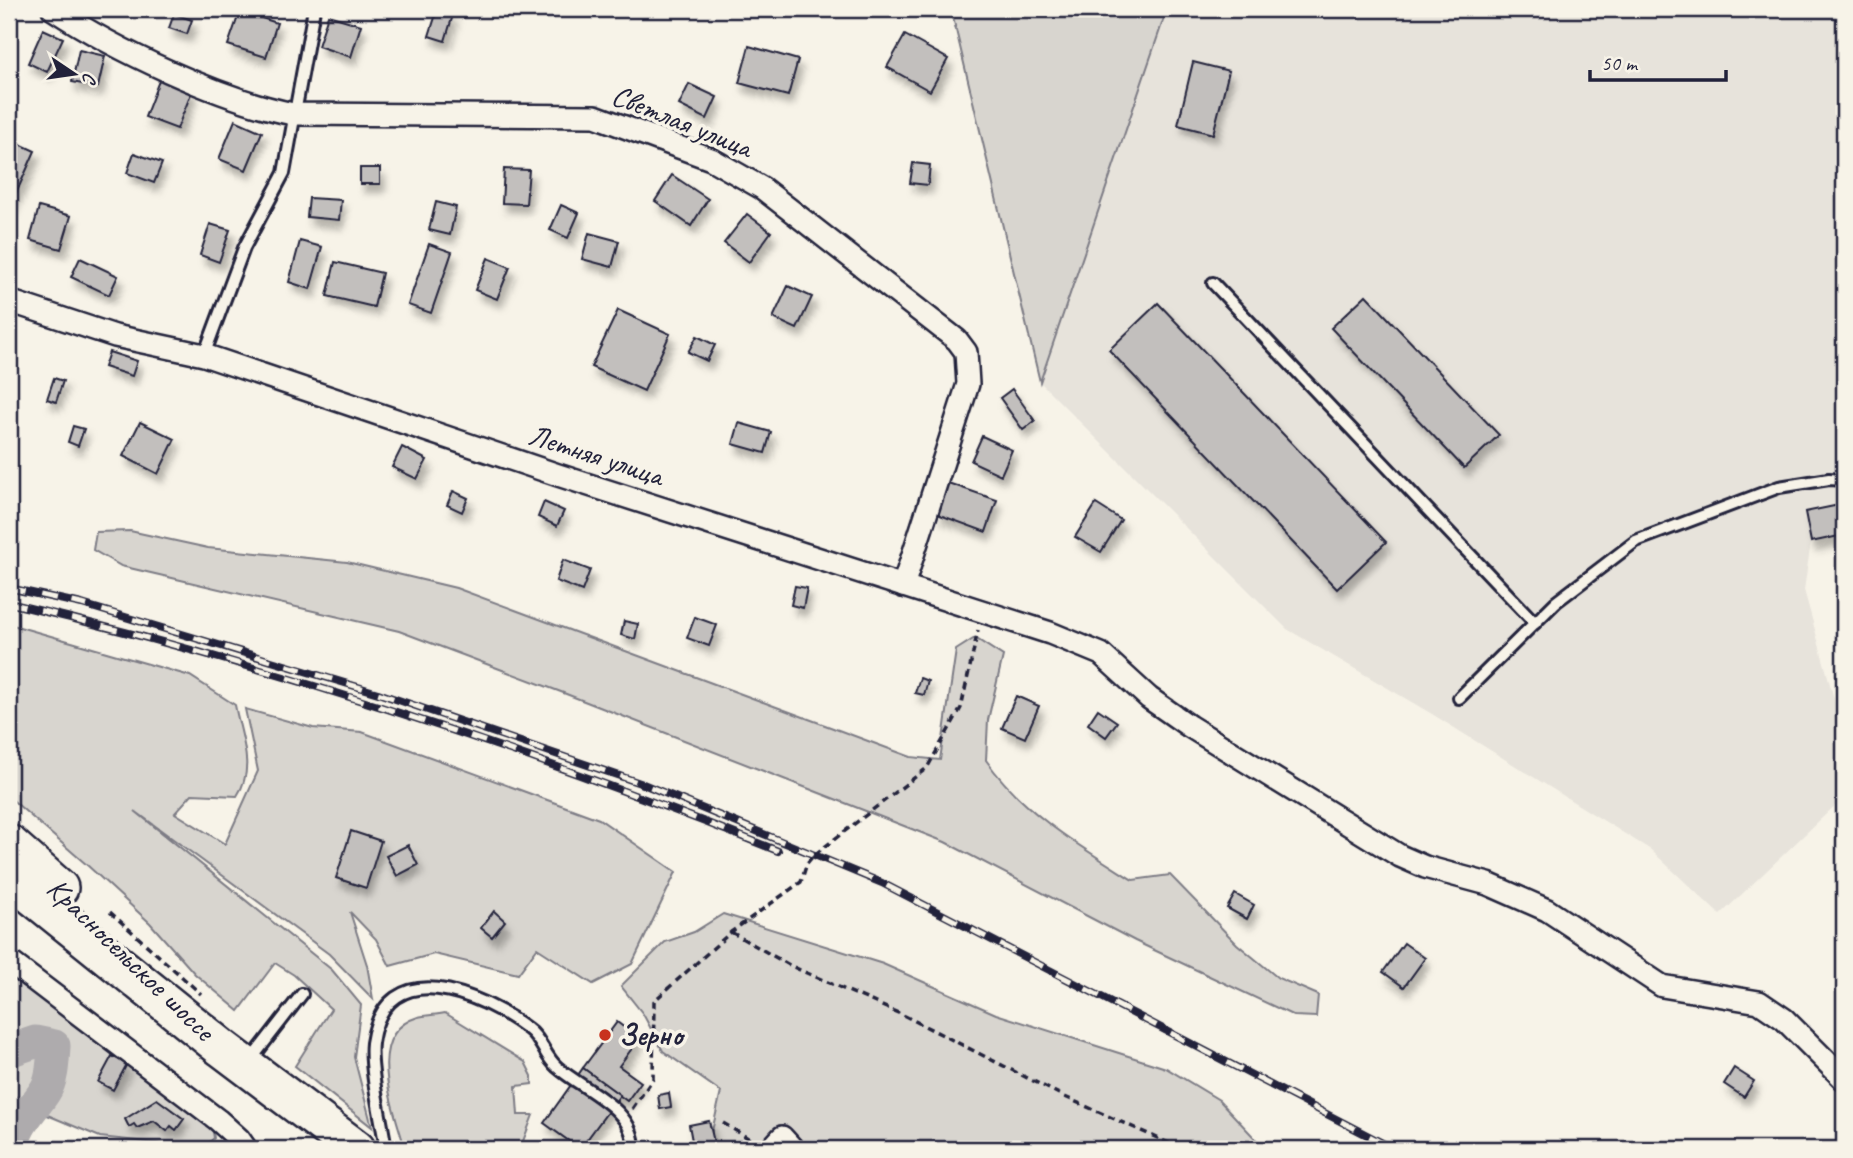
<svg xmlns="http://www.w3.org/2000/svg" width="1853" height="1158" font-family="Caveat,sans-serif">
  <defs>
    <filter id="shadow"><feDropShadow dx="4.5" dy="8" stdDeviation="3.5" flood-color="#0004"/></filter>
  </defs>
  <rect width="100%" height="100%" fill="#f7f3e8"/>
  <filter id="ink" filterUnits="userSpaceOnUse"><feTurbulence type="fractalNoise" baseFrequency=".0143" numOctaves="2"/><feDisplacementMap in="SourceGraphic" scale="14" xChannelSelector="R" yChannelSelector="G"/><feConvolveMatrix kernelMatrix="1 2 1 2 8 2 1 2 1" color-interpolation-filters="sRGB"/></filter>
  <g filter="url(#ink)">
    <!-- built -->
    <polygon fill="#e7e3db" points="1167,9 1844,9 1844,535 1811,542 1804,590 1844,735 1844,797 1720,915 1651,850 1432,714 1287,629 1040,382"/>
    <!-- green -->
    <g fill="#d8d5cf" stroke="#7d7c85" stroke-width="2">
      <polygon points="951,9 1167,9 1040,382"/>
      <path d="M130,531L208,548L347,562L456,588L911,757L940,760L956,650L975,638L1003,656L988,720L986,760C1023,813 1079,846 1133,880L1170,875L1237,944L1278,978L1318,995L1316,1017L1294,1016L1135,941L945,842L561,692L399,631L121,566L93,550L96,532Z"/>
      <path d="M9,624L190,676L235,705C241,737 256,768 237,796L192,794L175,813L225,844L258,771L245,709L313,728L362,732L599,819L676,872L632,964L593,984L537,948L518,974L434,954L390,966L376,939L350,912L367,965L373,999L329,954L135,811L332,970L361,1005L354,1057L372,1127L295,1066L331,1009L294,975L275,963L239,1011L195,974L150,923L87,865L9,797Z"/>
      <polygon points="723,914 883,964 996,1014 1166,1068 1219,1100 1265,1149 697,1149 710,1140 721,1092 663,1051 643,1014 621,986 665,942 694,932"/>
      <polygon points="9,967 210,1113 214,1138 203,1148 100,1137 45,1114 9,1092"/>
      <path d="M445,1013L525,1062L532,1076V1084L516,1086L518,1115H533L520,1149H405C395,1111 362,1034 418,1017C426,1015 436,1015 445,1013Z"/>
    </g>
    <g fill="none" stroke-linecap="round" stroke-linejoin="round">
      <!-- river -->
      <path stroke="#aeabad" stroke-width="33" d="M9,1051L35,1042L54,1046C53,1060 53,1079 45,1091C32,1111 16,1124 11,1149"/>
    </g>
    <!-- building -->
    <g fill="#c2bfbd" stroke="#22223b" stroke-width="2" filter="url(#shadow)">
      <polygon points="240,11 277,23 266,57 228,45"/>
      <polygon points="437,11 453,15 445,41 429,36"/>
      <polygon points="174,14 192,20 187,34 169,28"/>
      <polygon points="328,15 361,25 351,57 318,46"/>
      <polygon points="43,29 63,38 47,72 28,63"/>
      <polygon points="905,35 948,59 930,91 887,67"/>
      <polygon points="749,46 798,60 788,96 739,83"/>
      <polygon points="79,50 105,56 98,87 72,82"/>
      <polygon points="1193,62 1229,71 1213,134 1178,125"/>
      <polygon points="160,78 192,91 177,129 145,117"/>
      <polygon points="689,84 717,97 707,119 679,105"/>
      <polygon points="235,120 262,132 246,170 219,159"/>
      <polygon points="9,139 35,151 9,209"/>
      <polygon points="134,153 162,163 154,183 127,173"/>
      <polygon points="913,163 930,165 928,185 910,183"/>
      <rect x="360" y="168" width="20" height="16"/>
      <polygon points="504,169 529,170 526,204 502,203"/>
      <polygon points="672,175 708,199 691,226 655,201"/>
      <polygon points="309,198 341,200 339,220 307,217"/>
      <polygon points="436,202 456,207 450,235 429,230"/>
      <polygon points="561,205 579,213 568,238 550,230"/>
      <polygon points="39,207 71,216 61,249 30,240"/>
      <polygon points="747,214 771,232 749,262 724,243"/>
      <polygon points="210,224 230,230 219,262 200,255"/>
      <polygon points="589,233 619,241 612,267 582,259"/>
      <polygon points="300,241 322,247 310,289 289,282"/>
      <polygon points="429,244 452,252 431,313 408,305"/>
      <polygon points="80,258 118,276 109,295 71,277"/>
      <polygon points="488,258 510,267 497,299 475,290"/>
      <polygon points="335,262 382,273 374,307 327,296"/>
      <polygon points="788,286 812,297 797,329 773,318"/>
      <polygon points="1366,295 1499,435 1464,468 1331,328"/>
      <polygon points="1158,303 1386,542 1337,589 1109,350"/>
      <polygon points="618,310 670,334 644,391 591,367"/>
      <polygon points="697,336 715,345 707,361 688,352"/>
      <polygon points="109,352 137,361 132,376 104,367"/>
      <polygon points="54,378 63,381 56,402 47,399"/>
      <polygon points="1012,389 1035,421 1023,430 1000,398"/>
      <polygon points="140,422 175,439 158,474 123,456"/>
      <polygon points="739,423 771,432 765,453 733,444"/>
      <polygon points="73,426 84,429 78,446 68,442"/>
      <polygon points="982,436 1012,450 1001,475 971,461"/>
      <polygon points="402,447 427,460 417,479 392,467"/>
      <polygon points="948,483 997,500 986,532 937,514"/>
      <polygon points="453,491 468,498 462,512 447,505"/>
      <polygon points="544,502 564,511 557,526 538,517"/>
      <polygon points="1096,504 1121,520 1101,552 1075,537"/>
      <polygon points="1844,504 1844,535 1811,542 1805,512"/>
      <polygon points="563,560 590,570 582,591 556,581"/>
      <polygon points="795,586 807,588 803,608 791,605"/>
      <polygon points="695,617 717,625 709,646 687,638"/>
      <polygon points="624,621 638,624 635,639 621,635"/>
      <polygon points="920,678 928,681 924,695 915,693"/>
      <polygon points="1016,696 1039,706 1025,738 1002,728"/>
      <polygon points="1098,709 1117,722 1106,737 1088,724"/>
      <polygon points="351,831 381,841 366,888 336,878"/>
      <polygon points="408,845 418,865 397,876 386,856"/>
      <polygon points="1235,894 1254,905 1247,919 1227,908"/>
      <polygon points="494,911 505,921 492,937 481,928"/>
      <polygon points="1404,943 1425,958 1404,987 1383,972"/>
      <polygon points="617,1022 639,1039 619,1066 641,1082 627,1101 583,1068"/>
      <polygon points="112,1056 127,1064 113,1090 98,1082"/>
      <polygon points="583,1068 620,1095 580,1149 544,1123"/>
      <polygon points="1734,1068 1754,1081 1744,1097 1724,1084"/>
      <polygon points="669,1093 671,1107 660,1109 658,1095"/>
      <polygon points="157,1099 184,1119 176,1130 171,1126 167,1131 154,1121 137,1128 134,1124 129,1127 125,1119"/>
      <polygon points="709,1121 714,1142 693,1146 689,1125"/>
    </g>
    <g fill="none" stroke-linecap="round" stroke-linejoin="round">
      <defs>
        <g id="lane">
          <polyline points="1213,283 1535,623"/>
          <polyline points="204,355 244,248 284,173 314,9"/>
          <polyline points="1459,698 1556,602 1636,541 1779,487 1829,479 1844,480"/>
          <polyline points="250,1061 302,994"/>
          <path d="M386,1149C382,1122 369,1069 372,1043C385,953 481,993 528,1029C541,1038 545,1057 557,1067C584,1091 634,1107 634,1149"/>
        </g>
        <g id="street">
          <path d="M53,9C117,51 219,99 293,114L595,116L711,159L762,188L957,340L966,352L968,384L903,586"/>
          <polyline points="9,301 115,336 204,355 558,475 1050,633 1101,654 1149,698 1189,726 1400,856 1425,867 1488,884 1547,910 1662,986 1759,1002 1784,1019 1844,1079"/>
          <polyline points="9,961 218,1120 239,1139 246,1149"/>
          <polyline points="771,1149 782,1137 793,1149"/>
        </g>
        <g id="highway">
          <polyline points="9,844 59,888"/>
          <polyline points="9,877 222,1048 356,1149"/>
        </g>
      </defs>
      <!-- lane casing -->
      <use href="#lane" stroke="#22223b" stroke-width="16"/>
      <!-- street casing -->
      <use href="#street" stroke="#22223b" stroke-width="26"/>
      <!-- highway casing -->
      <use href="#highway" stroke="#22223b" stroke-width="42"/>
      <!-- path -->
      <g stroke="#22223b" stroke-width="3.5" stroke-dasharray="7 5" stroke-linecap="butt">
        <polyline points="110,912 201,994"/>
        <polyline points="731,932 791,966 905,1016 1065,1097 1182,1149"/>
        <polyline points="632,1109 653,1079 654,1001 731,932 801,882 807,863 814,855 927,768 961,708 978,630"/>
        <polyline points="723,1123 753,1141"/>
      </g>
      <!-- lane -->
      <use href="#lane" stroke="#f7f3e8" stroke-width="10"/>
      <!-- street -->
      <use href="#street" stroke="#f7f3e8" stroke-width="21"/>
      <!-- highway -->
      <use href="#highway" stroke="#f7f3e8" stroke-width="37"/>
      <defs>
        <g id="rail">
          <polyline points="9,588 82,604 378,693 643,784 882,883 1394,1149"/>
          <path d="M9,603C271,665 528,750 778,851"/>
        </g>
      </defs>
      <!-- rail casing -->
      <use href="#rail" stroke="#22223b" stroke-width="8"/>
      <!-- rail -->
      <use href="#rail" stroke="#f7f3e8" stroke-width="5" stroke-dasharray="16" stroke-linecap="butt"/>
    </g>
  </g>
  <!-- markers -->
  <circle fill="#c8321e" stroke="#f7f3e8" stroke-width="2.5" cx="605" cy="1035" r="7"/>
  <g text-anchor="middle" stroke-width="7" stroke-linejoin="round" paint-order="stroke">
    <!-- street labels -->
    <g font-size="30" fill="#22223b" stroke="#f7f3e8">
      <text transform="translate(682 121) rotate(22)" y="10">Светлая улица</text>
      <text transform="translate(596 455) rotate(18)" y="10">Летняя улица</text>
      <text transform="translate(131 959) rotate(44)" y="10">Красносельское шоссе</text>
    </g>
    <!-- poi labels -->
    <g font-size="30" font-weight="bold" fill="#22223b" stroke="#f7f3e8" text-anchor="start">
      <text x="619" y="1045">Зерно</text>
    </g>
  </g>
  <!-- margin -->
  <rect width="1853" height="1158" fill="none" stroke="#f7f3e8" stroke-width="35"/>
  <rect x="18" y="18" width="1818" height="1123" fill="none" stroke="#22223b" stroke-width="2.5" filter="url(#ink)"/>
  <!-- north arrow -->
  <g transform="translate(74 74) rotate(103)" stroke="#f7f3e8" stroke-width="5" paint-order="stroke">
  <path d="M0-5L12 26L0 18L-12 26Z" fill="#22223b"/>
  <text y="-10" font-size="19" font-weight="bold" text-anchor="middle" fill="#22223b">С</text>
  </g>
  <!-- scale -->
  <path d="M1590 70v10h136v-10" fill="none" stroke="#22223b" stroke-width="3.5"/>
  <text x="1601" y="70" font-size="21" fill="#22223b" stroke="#f7f3e8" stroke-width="5" paint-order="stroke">50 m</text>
</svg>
